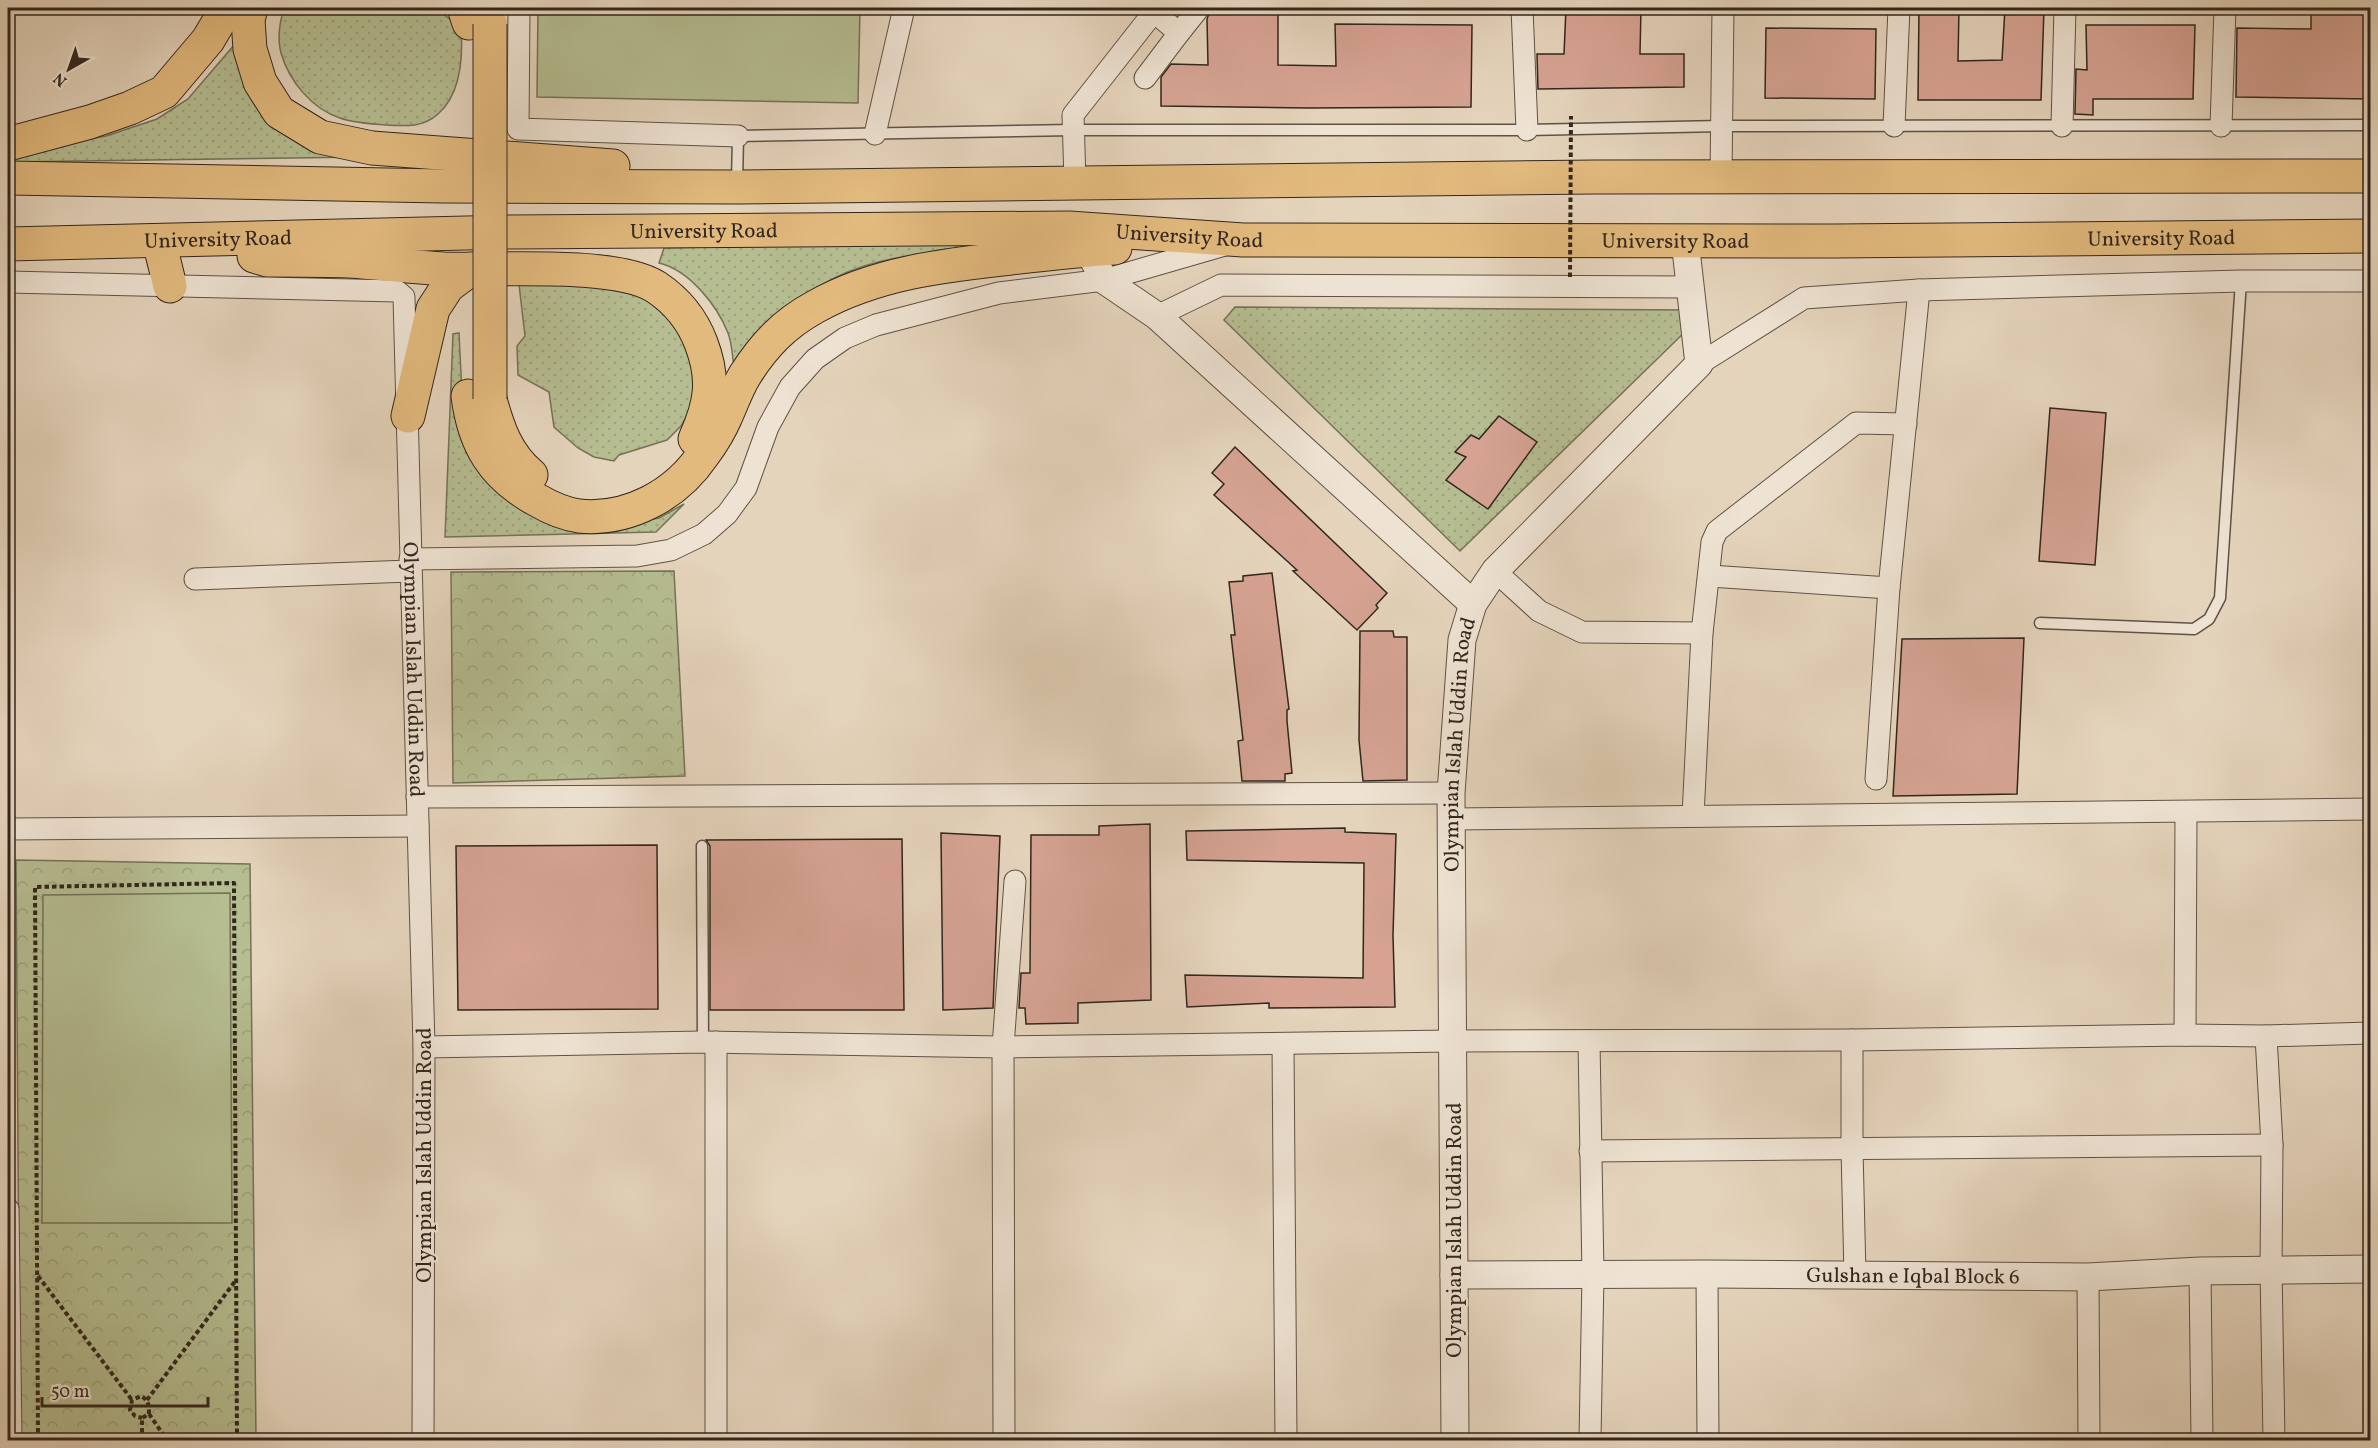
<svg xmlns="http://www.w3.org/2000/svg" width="2378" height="1448" font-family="Vollkorn,serif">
  <defs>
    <pattern id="grass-dots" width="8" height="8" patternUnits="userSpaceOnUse" patternTransform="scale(1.5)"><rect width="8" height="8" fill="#b5bd91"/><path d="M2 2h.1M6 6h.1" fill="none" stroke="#9ca27d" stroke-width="1.8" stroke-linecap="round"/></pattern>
    <pattern id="park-crowns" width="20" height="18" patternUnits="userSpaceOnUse" patternTransform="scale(1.5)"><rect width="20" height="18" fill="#b5bd91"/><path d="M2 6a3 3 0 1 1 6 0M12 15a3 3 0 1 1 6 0" fill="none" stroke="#9ca27d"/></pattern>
  </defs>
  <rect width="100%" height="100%" fill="#e5d4bc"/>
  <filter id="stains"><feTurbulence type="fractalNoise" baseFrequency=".00333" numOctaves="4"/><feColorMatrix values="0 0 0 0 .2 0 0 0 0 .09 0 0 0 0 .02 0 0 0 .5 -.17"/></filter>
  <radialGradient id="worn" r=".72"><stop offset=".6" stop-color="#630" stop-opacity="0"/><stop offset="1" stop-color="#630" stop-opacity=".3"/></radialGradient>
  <!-- grass -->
  <g fill="url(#grass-dots)" stroke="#747257" stroke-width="1.5">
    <path d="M284,8H440L442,13L461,28C463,56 461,94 438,114C423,128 404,126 386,125C372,124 354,123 340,118C312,109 289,81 281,53C277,38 280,21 284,8Z"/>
    <polygon points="241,37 263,93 364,157 8,162 8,159 47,147 106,136 157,119 188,99"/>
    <path d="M960,241L953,252C898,254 838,266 797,303C775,323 755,345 734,366C732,355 732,343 728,333C717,305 689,270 659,263L664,248Z"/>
    <polygon points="518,276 622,286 661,307 697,361 694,402 681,426 667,440 619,455 614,461 594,457 578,448 554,427 549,392 518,375 517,346 525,336"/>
    <polygon points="1235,307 1692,310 1691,326 1460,551 1224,320"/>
    <polygon points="459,333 463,414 468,439 600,528 659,518 684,504 656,532 445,537 453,334"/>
  </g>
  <!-- park -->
  <g fill="url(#park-crowns)" stroke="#747257" stroke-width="1.5">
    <polygon points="674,571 685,776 453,783 451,572"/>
    <polygon points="16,860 250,864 256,1440 20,1440"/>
  </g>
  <!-- pitch -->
  <g fill="#b5bd91" stroke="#747257" stroke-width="1.5">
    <polygon points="538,8 860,8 858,103 537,97"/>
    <polygon points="230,893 232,1223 42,1223 43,895"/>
  </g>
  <!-- building -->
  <g fill="#d6a393" stroke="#32261d" stroke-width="1.5">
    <polygon points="1211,8 1278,8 1278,65 1336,66 1335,24 1472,25 1471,107 1309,108 1161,106 1161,77 1171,64 1208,65 1207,19"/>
    <polygon points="1566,8 1641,8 1640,54 1684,54 1684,87 1538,89 1537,54 1564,54"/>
    <polygon points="1919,8 1959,8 1958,61 2002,60 2005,8 2044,8 2041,100 1918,100"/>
    <polygon points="2311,8 2370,8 2370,99 2236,97 2237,28 2311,29"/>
    <polygon points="2086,25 2195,25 2193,99 2093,99 2093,115 2075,114 2076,69 2087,70"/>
    <polygon points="1766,28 1876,29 1875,99 1765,98"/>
    <polygon points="2050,408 2106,413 2095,565 2039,561"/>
    <polygon points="1499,416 1537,442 1488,509 1446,480 1466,457 1455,452 1471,435 1479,439"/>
    <polygon points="1235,447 1387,593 1376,605 1378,608 1357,630 1293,571 1297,570 1214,495 1224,484 1212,473"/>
    <polygon points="1272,573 1289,709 1287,710 1287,721 1292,773 1285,774 1285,781 1242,781 1238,741 1243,740 1231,635 1235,635 1229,582 1243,581 1243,576"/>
    <polygon points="1360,631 1393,631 1394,637 1407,637 1407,780 1363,781 1359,740"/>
    <polygon points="2024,638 2017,794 1893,796 1902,639"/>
    <polygon points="1150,824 1151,1000 1078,1003 1078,1023 1026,1024 1025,1008 1019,1008 1021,973 1030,973 1031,835 1099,835 1099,826"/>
    <polygon points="1345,828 1345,832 1396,834 1393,935 1395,1007 1269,1008 1269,1003 1187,1007 1185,975 1363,978 1364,863 1187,860 1186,831"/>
    <polygon points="941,833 1000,836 993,1008 943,1010"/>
    <polygon points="902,839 904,1010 710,1010 710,846 706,840"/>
    <polygon points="657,845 658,1009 458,1010 456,846"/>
  </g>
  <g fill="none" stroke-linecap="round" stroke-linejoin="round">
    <defs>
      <g id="service">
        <polyline points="737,183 738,136 1073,130 1527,130 1722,126 2370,125"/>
        <polyline points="2040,623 2194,629 2209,619 2220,598 2241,281"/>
        <polyline points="702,846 703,1042"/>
      </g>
      <g id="minor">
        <polyline points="519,8 518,129 738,136"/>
        <polyline points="1522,8 1527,130"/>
        <polyline points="1154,12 1179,33 1199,8"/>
        <polyline points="1145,78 1179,33"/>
        <polyline points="1894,126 1899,8"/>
        <polyline points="2062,126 2065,8"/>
        <polyline points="2221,126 2225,8"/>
        <polyline points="875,134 904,8"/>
        <polyline points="1721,176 1723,8"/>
        <polyline points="1075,182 1073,115 1157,8"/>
        <path id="s1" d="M8,282L397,291L404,297L424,1047L423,1440"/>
        <polyline points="1157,316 1221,285 1690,287"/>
        <polyline points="1699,364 1804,298 1919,290 2241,281 2370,281"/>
        <polyline points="410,559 637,556 671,550 704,534 727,514 746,488 768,427 790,387 815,359 845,338 876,325 999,293 1104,280 1225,245"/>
        <polyline points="1495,571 1539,611 1582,632 1702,633"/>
        <polyline points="1710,576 1889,588"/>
        <polyline points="195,579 410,571"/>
        <polyline points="1876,779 1889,588 1919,290"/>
        <polyline points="417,797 1451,793"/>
        <polyline points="1693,816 1702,633 1712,542 1717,531 1856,423 1906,424"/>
        <polyline points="1451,819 2370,809"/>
        <polyline points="8,829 418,826"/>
        <polyline points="2185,1035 2186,812"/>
        <polyline points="2266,1036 2272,1145 2271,1270 2274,1440"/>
        <polyline points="1852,1040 1852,1149 1855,1275"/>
        <polyline points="1589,1041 1593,1275 1590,1440"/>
        <polyline points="716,1042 716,1440"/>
        <polyline points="1283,1044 1286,1440"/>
        <polyline points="424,1047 703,1042 1003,1047 1452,1041 1852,1040 2185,1035 2266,1036 2370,1033"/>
        <polyline points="1590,1151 2272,1145"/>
        <polyline points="8,1209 11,1440"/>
        <polyline points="2200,1271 2202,1440"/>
        <polyline points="1707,1274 1708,1440"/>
        <polyline points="2088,1277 2089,1440"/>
        <polyline points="1004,1440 1003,1047 1015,881"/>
      </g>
      <g id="tertiary">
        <polyline points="1076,235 1088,249 1104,280 1157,316 1473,604"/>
        <path id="s2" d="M1454,1275L1707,1274L2088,1277L2200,1271L2370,1269"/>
        <path id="s3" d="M1455,1440L1451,793L1462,640L1473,604L1495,571L1699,364L1685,241"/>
      </g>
      <g id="primary">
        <polyline points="251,8 248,20 250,49 260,82 279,112 320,137 372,148 613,166"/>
        <polyline points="464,8 469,23"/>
        <polyline points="8,144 90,122 130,108 164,92 208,40 227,8"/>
        <polyline points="8,178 443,186 737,187 1596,177 2370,176"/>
        <polyline points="159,241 170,286"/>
        <path id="s4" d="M8,244L509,232L1069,228L1243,240L1835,241L2370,236"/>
        <path d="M254,256L267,260C294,260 321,260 349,261C380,263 412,267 444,269C496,271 615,261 656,287C677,301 692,319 701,343C715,379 711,404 695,439"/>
        <path d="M468,396C474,444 493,476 537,500C549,507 565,514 579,516C628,521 676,495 703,455C712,443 720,430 726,416C732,403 737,388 745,375C764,345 784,324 815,307C875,273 945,265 1011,258C1046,254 1080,250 1115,248"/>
        <path d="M490,399C498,429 507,455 531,475"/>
        <polyline points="408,416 433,309 448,286 471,269"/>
      </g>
    </defs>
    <!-- service casing -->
    <use href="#service" stroke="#5f5245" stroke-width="13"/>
    <!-- minor casing -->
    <use href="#minor" stroke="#5f5245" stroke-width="23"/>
    <!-- tertiary casing -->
    <use href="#tertiary" stroke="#5f5245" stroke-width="29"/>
    <!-- primary casing -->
    <use href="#primary" stroke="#32261d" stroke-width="35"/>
    <!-- path -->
    <g stroke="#32261d" stroke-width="4" stroke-dasharray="4.5 3" stroke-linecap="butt">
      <polyline points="38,1276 132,1400"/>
      <polyline points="147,1400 236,1280"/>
      <polyline points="149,1414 167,1440"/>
      <polyline points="38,1440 35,887 234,883 237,1440"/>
      <path d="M142,1440V1418L149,1414C149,1405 149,1401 141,1396L132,1400L130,1410L135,1416L142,1418"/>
    </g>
    <!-- service -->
    <use href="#service" stroke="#eee3d3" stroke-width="10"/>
    <!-- minor -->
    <use href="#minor" stroke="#eee3d3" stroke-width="21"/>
    <!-- tertiary -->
    <use href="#tertiary" stroke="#eee3d3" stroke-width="27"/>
    <!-- primary -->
    <use href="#primary" stroke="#e2ba7e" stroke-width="33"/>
    <defs>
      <polyline id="primary-bridge" points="490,399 490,24"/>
    </defs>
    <!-- primary-bridge casing -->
    <use href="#primary-bridge" stroke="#32261d" stroke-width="35" stroke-linecap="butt"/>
    <!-- path-bridge -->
    <polyline stroke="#32261d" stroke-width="4" stroke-dasharray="4.5 3" stroke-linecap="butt" points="1570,277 1571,116"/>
    <!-- primary-bridge -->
    <use href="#primary-bridge" stroke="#e2ba7e" stroke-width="33"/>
  </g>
  <g text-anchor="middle" stroke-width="4.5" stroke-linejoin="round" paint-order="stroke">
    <!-- street labels -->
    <g font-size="21" fill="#32261d" stroke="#eee3d3">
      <text dy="7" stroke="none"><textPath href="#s4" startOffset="696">University Road</textPath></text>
      <text dy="7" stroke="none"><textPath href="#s4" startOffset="1182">University Road</textPath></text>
      <text dy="7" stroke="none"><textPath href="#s4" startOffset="2154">University Road</textPath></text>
      <text dy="7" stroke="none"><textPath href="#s4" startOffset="210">University Road</textPath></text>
      <text dy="7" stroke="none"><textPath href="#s4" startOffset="1668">University Road</textPath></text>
      <text dy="7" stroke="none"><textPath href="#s1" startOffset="771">Olympian Islah Uddin Road</textPath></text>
      <text dy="7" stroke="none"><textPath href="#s3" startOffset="696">Olympian Islah Uddin Road</textPath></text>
      <text transform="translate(424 1155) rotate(-90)" y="7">Olympian Islah Uddin Road</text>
      <text transform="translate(1454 1230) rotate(-90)" y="7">Olympian Islah Uddin Road</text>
      <text dy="7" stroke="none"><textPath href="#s2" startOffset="459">Gulshan e Iqbal Block 6</textPath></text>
    </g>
  </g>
  <!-- margin -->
  <rect width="2378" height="1448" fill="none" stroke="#e5d4bc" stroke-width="30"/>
  <rect x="9" y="9" width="2360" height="1430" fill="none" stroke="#32261d" stroke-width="3"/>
  <rect x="15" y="15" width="2348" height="1418" fill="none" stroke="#32261d" stroke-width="1.5"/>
  <!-- north arrow -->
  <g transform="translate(69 69) rotate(220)" stroke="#eee3d3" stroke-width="4.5" paint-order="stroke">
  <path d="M0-4.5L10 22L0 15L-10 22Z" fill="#32261d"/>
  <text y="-9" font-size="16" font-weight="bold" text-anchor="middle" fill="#32261d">N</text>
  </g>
  <!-- scale -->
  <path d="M42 1397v9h166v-9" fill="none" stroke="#32261d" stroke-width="3"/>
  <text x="51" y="1397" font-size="18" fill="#32261d" stroke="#eee3d3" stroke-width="4.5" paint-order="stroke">50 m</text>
  <rect width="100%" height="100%" filter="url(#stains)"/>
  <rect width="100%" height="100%" fill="url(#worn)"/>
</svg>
